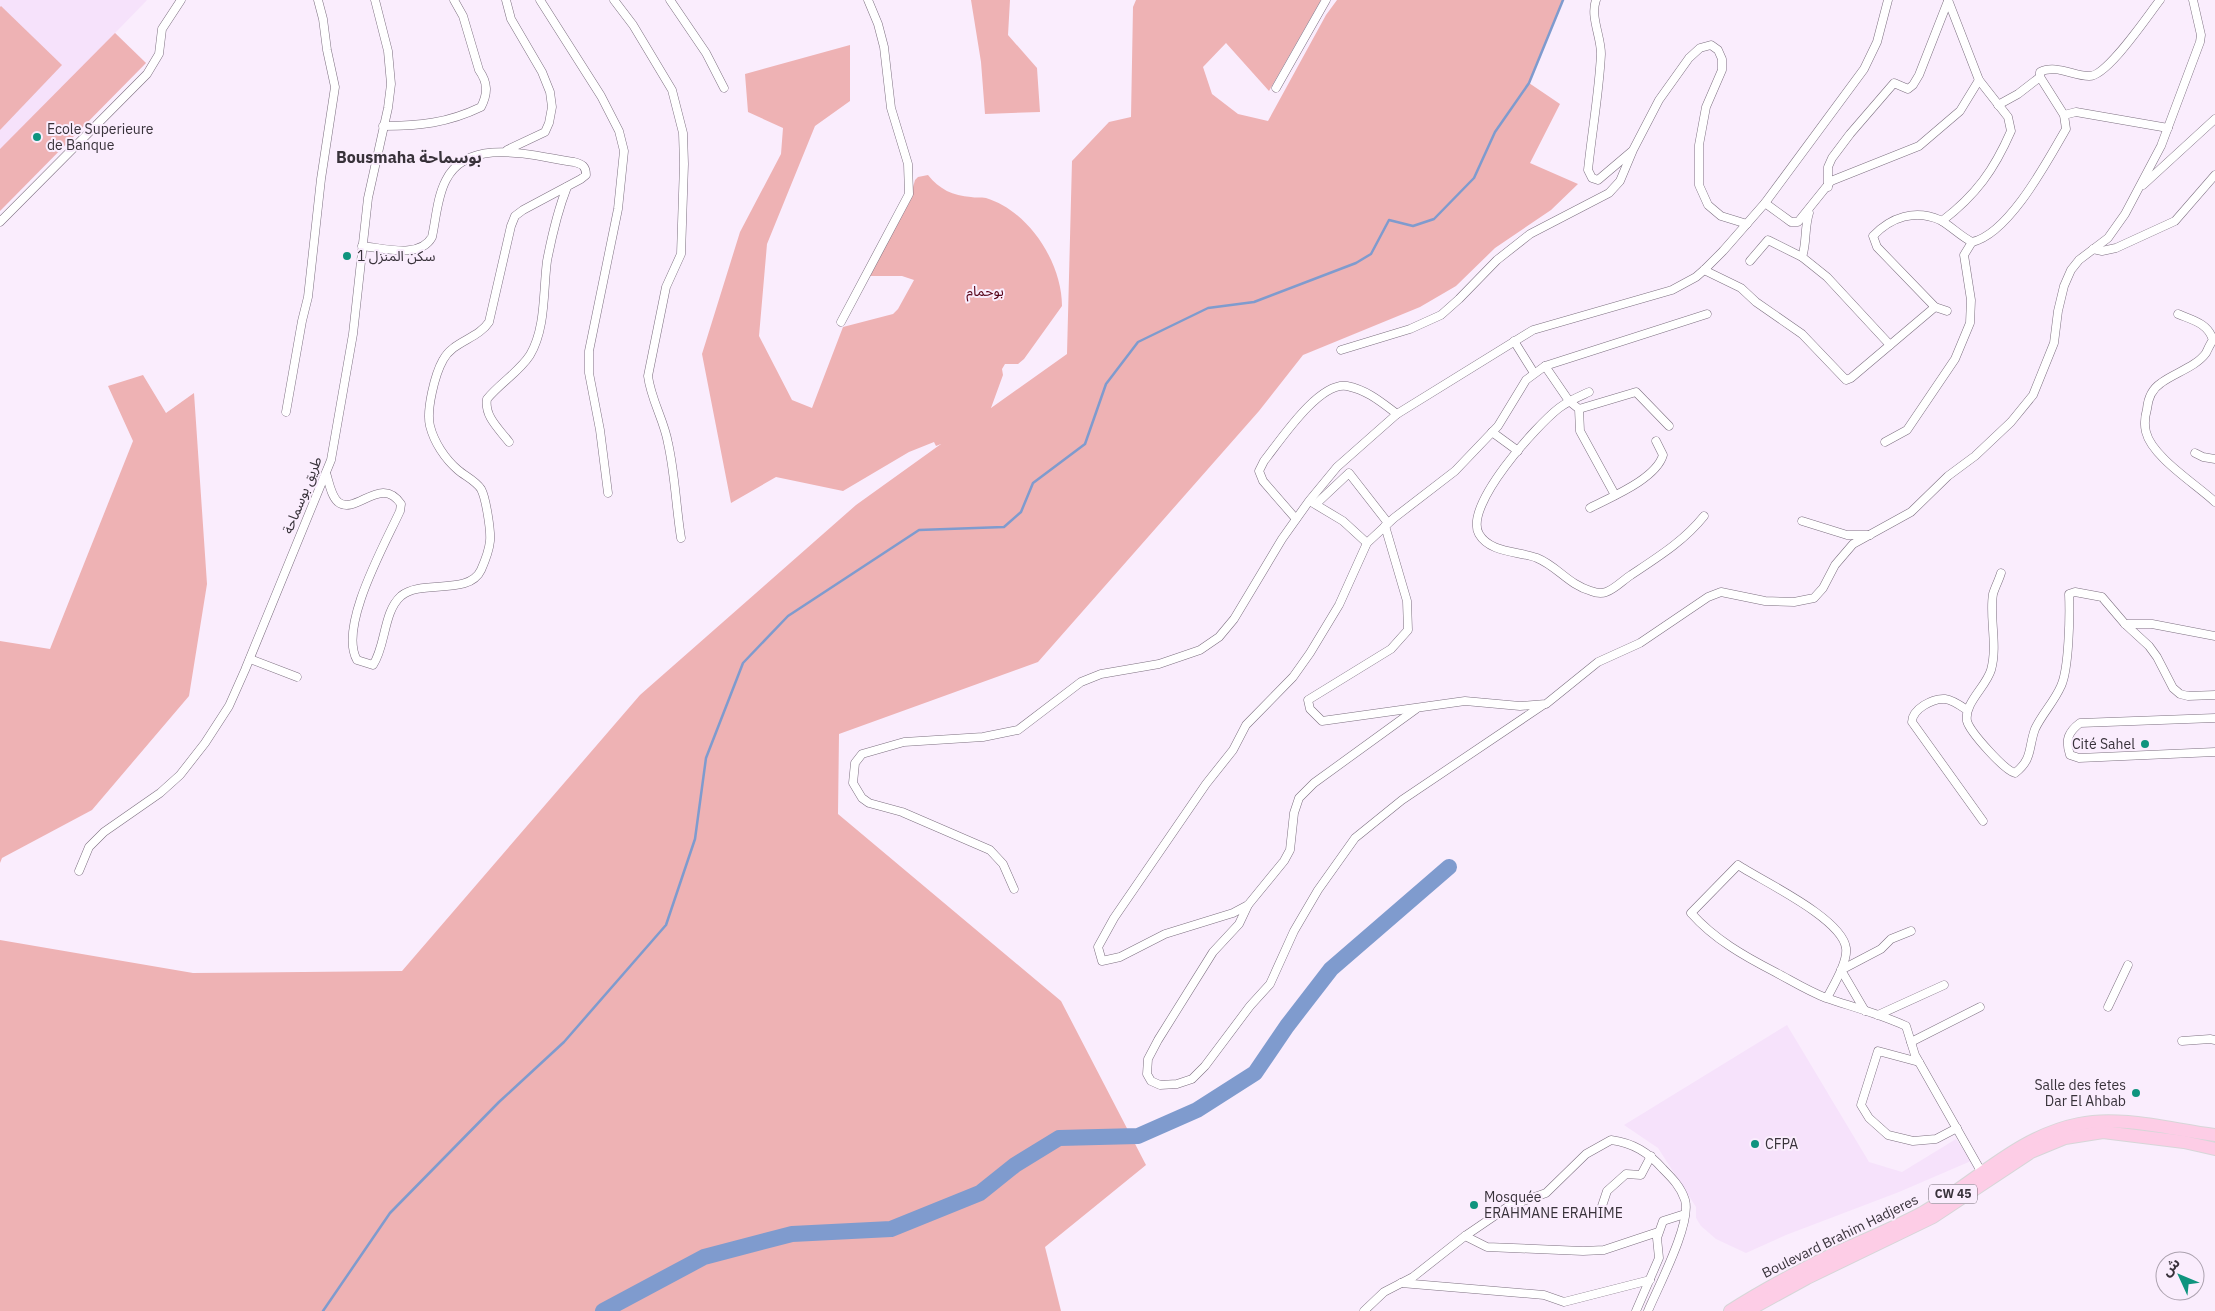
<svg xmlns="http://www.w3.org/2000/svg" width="2215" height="1311" font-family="'IBM Plex Sans','Noto Sans Arabic',sans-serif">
  <rect width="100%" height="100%" fill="#faedfd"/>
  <!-- built -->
  <g fill="#f6e2fb">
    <polygon points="0,0 147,0 115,33 146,63 0,211"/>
    <polygon points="1787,1025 1869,1162 1902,1172 1956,1139 1971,1161 1899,1192 1786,1235 1746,1253 1716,1239 1701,1226 1696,1218 1696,1207 1658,1148 1624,1125"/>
  </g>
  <!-- green -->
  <g fill="#eeb2b4">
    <polygon points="971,0 1010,0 1008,35 1037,68 1040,112 985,114 981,62"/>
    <path d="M1136,0H1321L1269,91L1226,43L1203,67L1212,94L1238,114L1268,121L1326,15L1337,0H1563L1529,83L1560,104L1530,163L1578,184L1551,210L1495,248L1456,286L1420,307L1303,355L1259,411L1038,662L839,734L838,814L1061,1001L1146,1165L1045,1247L1061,1311H0V940L193,973L402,971L640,695L856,505L941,444L936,446L934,442L909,452L843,491L776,477L731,503L702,354L740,232L781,154L783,128L748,112L745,74L850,45V101L815,126L767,244L759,336L792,400L812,408L843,327L893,314L898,309L914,280L902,276H870L900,214L908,205L915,180L918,177L928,175C939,189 953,196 971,197C975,198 981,197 986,198C1029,211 1062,263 1062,306L1024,359L1018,364H1005L1002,369L1003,375L991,408L1067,354L1072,161L1109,122L1131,117L1133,7Z"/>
    <polygon points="1,6 62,65 0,130 0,7"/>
    <polygon points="115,33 146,63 0,211 0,149"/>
    <polygon points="143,375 166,413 194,393 207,584 189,696 92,810 2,858 0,863 0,641 50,649 133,441 108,386"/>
  </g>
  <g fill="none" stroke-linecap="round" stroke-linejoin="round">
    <!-- stream -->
    <polyline stroke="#7f9bce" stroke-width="2.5" points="323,1311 390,1213 499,1102 564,1042 666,925 695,839 706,758 743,663 788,616 919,530 1004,527 1021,512 1033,483 1085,444 1106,384 1138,342 1208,308 1254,302 1356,263 1371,254 1389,220 1413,226 1434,219 1474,178 1495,132 1529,83 1563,0"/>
    <!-- river -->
    <polyline stroke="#7f9bce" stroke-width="16" points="603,1311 704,1257 792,1234 891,1229 980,1193 1015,1165 1059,1138 1138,1136 1197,1110 1255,1073 1287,1026 1331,969 1449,867"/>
    <defs>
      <g id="street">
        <polyline points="506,0 511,19 542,72 550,92 552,107 549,123 545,132 507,150"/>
        <polyline points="540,0 601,96 619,131 624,151 618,209 589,351 589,373 600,430 608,493"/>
        <path d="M614,0L633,25L672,90L683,133L684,164L681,254L666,287L648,376C651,400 664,420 668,443C675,474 676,507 681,538"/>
        <polyline points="670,0 706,53 724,88"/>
        <path d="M1596,0C1590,17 1601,36 1601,54C1599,93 1592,131 1588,170L1592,178L1598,180L1631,152"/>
        <polyline points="1276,88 1326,0"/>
        <polyline points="1998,105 2018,94 2040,77"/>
        <polyline points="2064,115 2076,112 2168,128"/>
        <path d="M383,126C419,126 448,123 481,107C488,93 488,83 479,70L463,16L454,0"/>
        <polyline points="2143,185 2215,119"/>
        <polyline points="1828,187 1828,167 1832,158 1850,134 1894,83 1908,89 1913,85 1919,75 1948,1"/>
        <polyline points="1765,203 1791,222 1798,222 1831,181 1919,146 1960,111 1979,80"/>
        <path d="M1809,213C1804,229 1807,243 1802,257L1827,277L1890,345"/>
        <path d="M1942,221C1976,195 1994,170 2011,131L2008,117L1979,80L1948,0"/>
        <polyline points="0,222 147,74 159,54 162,29 181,0"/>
        <polyline points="2093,249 2102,251 2116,248 2175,221 2215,175"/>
        <polyline points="1750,261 1768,240 1802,257"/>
        <path d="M1704,270L1741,288L1756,302L1802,334L1846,380L1851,378L1935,307L1877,247L1873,236C1891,217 1915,209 1940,220C1951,226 1960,236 1972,242C2009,234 2048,160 2066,129L2064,115L2040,77V72C2056,64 2073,76 2089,76C2107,77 2148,15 2160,0"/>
        <polyline points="1935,307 1947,311"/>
        <path d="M2178,314C2192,320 2208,323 2213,340C2210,344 2208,349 2206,353C2196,367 2174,373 2161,383C2152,389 2148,398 2147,409C2145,416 2144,424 2146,432C2152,457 2196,484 2215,502"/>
        <polyline points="841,322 909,194 908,164 891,108 884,47 878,24 868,0"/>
        <polyline points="1514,341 1534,373"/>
        <polyline points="1341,350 1410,329 1441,315 1459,299 1497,260 1530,234 1609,193 1620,181 1633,150 1659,100 1689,58 1700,48 1711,45 1718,50 1722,59 1722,70 1706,107 1699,145 1699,185 1708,205 1721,216 1747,224"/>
        <polyline points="1545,366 1569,401 1579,409 1580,431 1615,495"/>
        <path d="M1589,392C1578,397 1568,401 1559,408C1537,425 1463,506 1479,534C1490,553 1518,551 1537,558C1557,566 1569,585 1591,591C1596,593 1601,594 1606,592C1615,589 1623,580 1631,575C1658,557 1684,541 1704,516"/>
        <polyline points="1579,409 1636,392 1669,426"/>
        <polyline points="286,412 302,321 308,297 321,179 335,87 327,50 323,19 318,0"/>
        <polyline points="1492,432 1518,451"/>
        <path d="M509,442C499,429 484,416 487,399C500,383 519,372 530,355C546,328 543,291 547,261C552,235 558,210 567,187"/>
        <polyline points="1885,442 1907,430 1955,359 1970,323 1971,300 1964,255 1972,242"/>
        <polyline points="2195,453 2203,457 2215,459"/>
        <path d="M326,473C329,482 331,496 338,502C356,516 381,474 401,504L400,511C385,544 338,627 357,660L373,665C386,646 383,612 401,596C421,579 469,596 481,570C485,561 489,551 490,541C491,531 486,498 481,489C476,481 465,476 458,470C445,459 434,442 430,426C426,410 435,374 443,360C453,341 478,339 489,322L511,226L515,216L523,210L581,179L586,175C586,166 582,164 574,162C536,157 469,135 446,180C437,197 436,219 432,237C420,259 384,248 362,246"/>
        <polyline points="1313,503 1343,521 1367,543"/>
        <polyline points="1316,504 1349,473 1388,523"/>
        <path d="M1590,508C1611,497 1656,479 1663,455L1656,441"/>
        <path d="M1296,519L1263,481L1259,471L1264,461C1280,441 1319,381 1347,386C1367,390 1381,402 1397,414"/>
        <polyline points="1802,521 1847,535 1870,535"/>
        <polyline points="1385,526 1407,601 1408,630 1391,649 1308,700 1310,709 1322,721 1465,701 1520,706 1546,704 1598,662 1640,643 1708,597 1721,592 1765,601 1794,602 1814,598 1823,588 1835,565 1853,544 1911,512 1948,476 1975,456 2011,422 2033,395 2054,343 2058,311 2064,286 2071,270 2079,260 2108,238 2125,214 2161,146 2200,42 2201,35 2193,0"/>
        <path d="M2001,573C1999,580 1995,587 1993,594C1989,617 1998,645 1991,670C1986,687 1964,703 1967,721C1970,732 2004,770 2015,773C2033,759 2028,748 2035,729C2042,714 2054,702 2061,686C2069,669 2070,615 2069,594L2075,592L2102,597L2125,624L2149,646L2157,657L2173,688L2180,694L2188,696L2215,695"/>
        <polyline points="2125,624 2152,624 2215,636"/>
        <polyline points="250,659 297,677"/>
        <polyline points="1416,709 1314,783 1299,798 1294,813 1290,850 1284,861 1248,905 1233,913 1165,934 1120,957 1102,961 1098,947 1114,918 1206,784 1233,750 1246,725 1293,677 1310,653 1339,605 1367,543 1394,518 1455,471 1498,426 1526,380 1545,366 1707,314"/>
        <path d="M1967,710C1961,706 1953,700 1945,699C1933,698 1912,709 1912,722L1983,821"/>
        <path d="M2215,718L2080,723C2068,732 2065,740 2070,755L2079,758L2215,752"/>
        <polyline points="79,871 89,847 104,832 160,793 180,775 205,743 229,706 245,670 331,460 353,334 368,198 388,108 391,84 388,51 375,0"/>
        <polyline points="1014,889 1003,864 990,850 902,812 869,803 862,798 853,783 855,763 862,754 904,742 983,737 1018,730 1081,682 1101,674 1159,664 1200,650 1219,637 1234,619 1282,539 1309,501 1337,467 1397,414 1533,330 1672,290 1696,277 1704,270 1723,251 1765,203 1864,69 1877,42 1888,0"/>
        <polyline points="1248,905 1239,924 1213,952 1158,1040 1148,1059 1147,1074 1151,1081 1160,1085 1177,1084 1192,1079 1205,1066 1250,1006 1270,984 1294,931 1318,890 1355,838 1402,800 1543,705"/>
        <path d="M1827,998C1833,986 1848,962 1846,948C1842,918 1762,881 1738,865L1691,913C1714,939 1744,956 1775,972C1792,981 1808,991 1826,998C1853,1007 1880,1014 1906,1026L1915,1055L1982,1173"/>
        <polyline points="2108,1007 2128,965"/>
        <polyline points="1865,1011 1841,970 1881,949 1891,939 1911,931"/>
        <polyline points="1878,1015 1944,985"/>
        <polyline points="2182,1041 2210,1039 2215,1040"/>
        <polyline points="1911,1042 1980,1007"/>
        <polyline points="1919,1062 1878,1051 1861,1105 1869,1118 1888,1135 1913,1141 1936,1139 1957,1128"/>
        <polyline points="1601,1209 1607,1191 1626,1174 1641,1175 1651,1156"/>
        <polyline points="1465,1236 1487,1247 1583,1251 1604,1250 1658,1232"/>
        <polyline points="1401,1283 1544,1295 1564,1302 1650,1280"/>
        <path d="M1364,1311L1384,1292L1413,1277L1465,1236L1509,1206L1546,1193L1586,1154L1611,1140C1633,1143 1648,1152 1663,1169C1672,1178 1681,1187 1685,1200C1692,1223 1658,1287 1648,1311"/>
        <polyline points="1636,1311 1659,1258 1657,1238 1663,1221 1685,1214"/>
      </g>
      <g id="primary">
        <path d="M1730,1311C1761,1291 1795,1273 1829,1256C1860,1242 1892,1229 1922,1213C1975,1183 2018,1136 2079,1124C2121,1115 2173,1130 2215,1135"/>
        <polyline points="1747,1311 1807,1278 1933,1217 2031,1152 2065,1138 2103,1132 2184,1142 2215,1149"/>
      </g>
    </defs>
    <!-- street casing -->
    <use href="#street" stroke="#7d7080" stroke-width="9"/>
    <!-- primary casing -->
    <use href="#primary" stroke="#d7d6d8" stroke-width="14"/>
    <!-- street -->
    <use href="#street" stroke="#fff" stroke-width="8"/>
    <!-- primary -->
    <use href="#primary" stroke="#fdcde6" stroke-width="12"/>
  </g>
  <!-- markers -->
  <g fill="#0f947e" stroke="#faedfd" stroke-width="2">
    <circle cx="37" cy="137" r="5"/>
    <circle cx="347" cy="256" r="5"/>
    <circle cx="2145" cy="744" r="5"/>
    <circle cx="2136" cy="1093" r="5"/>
    <circle cx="1755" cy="1144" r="5"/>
    <circle cx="1474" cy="1205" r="5"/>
  </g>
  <g text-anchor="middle" stroke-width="4" stroke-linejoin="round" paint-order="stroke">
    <!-- shield labels -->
    <rect fill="#faedfd" stroke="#726a74" stroke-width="1" x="1929" y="1184.5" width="48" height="19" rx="4"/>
    <g font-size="12" font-weight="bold" fill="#38323a">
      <text x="1953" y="1198">CW 45</text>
    </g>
    <!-- poi labels -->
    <g font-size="14" fill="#38323a" stroke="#faedfd" text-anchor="start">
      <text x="47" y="134">Ecole Superieure<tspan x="47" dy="16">de Banque</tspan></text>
      <text x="357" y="261">سكن المنزل 1</text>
      <text x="2135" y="749" text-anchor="end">Cité Sahel</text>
      <text x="2126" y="1090" text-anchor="end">Salle des fetes<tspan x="2126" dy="16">Dar El Ahbab</tspan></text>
      <text x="1765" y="1149">CFPA</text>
      <text x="1484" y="1202">Mosquée<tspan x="1484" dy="16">ERAHMANE ERAHIME</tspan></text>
    </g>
    <!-- park labels -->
    <g font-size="14" fill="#560317" stroke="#faedfd">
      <text x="985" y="296">بوحمام</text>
    </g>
    <!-- street labels -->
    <g font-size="14" fill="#38323a" stroke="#faedfd">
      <text transform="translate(302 495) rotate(-68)" y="5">طريق بوسماحة</text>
      <text transform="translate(1840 1236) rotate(-26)" y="5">Boulevard Brahim Hadjeres</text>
    </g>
    <!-- quarter labels -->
    <g font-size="16" font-weight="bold" fill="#38323a" stroke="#faedfd">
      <text x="409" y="163">Bousmaha بوسماحة</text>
    </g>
  </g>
  <!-- north arrow -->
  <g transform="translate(2180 1276) rotate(314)"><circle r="24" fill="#faedfd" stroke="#aca2af"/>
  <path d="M0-4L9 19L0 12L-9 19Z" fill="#0f947e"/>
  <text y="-8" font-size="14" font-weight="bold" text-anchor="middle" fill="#38323a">ش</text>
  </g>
</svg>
